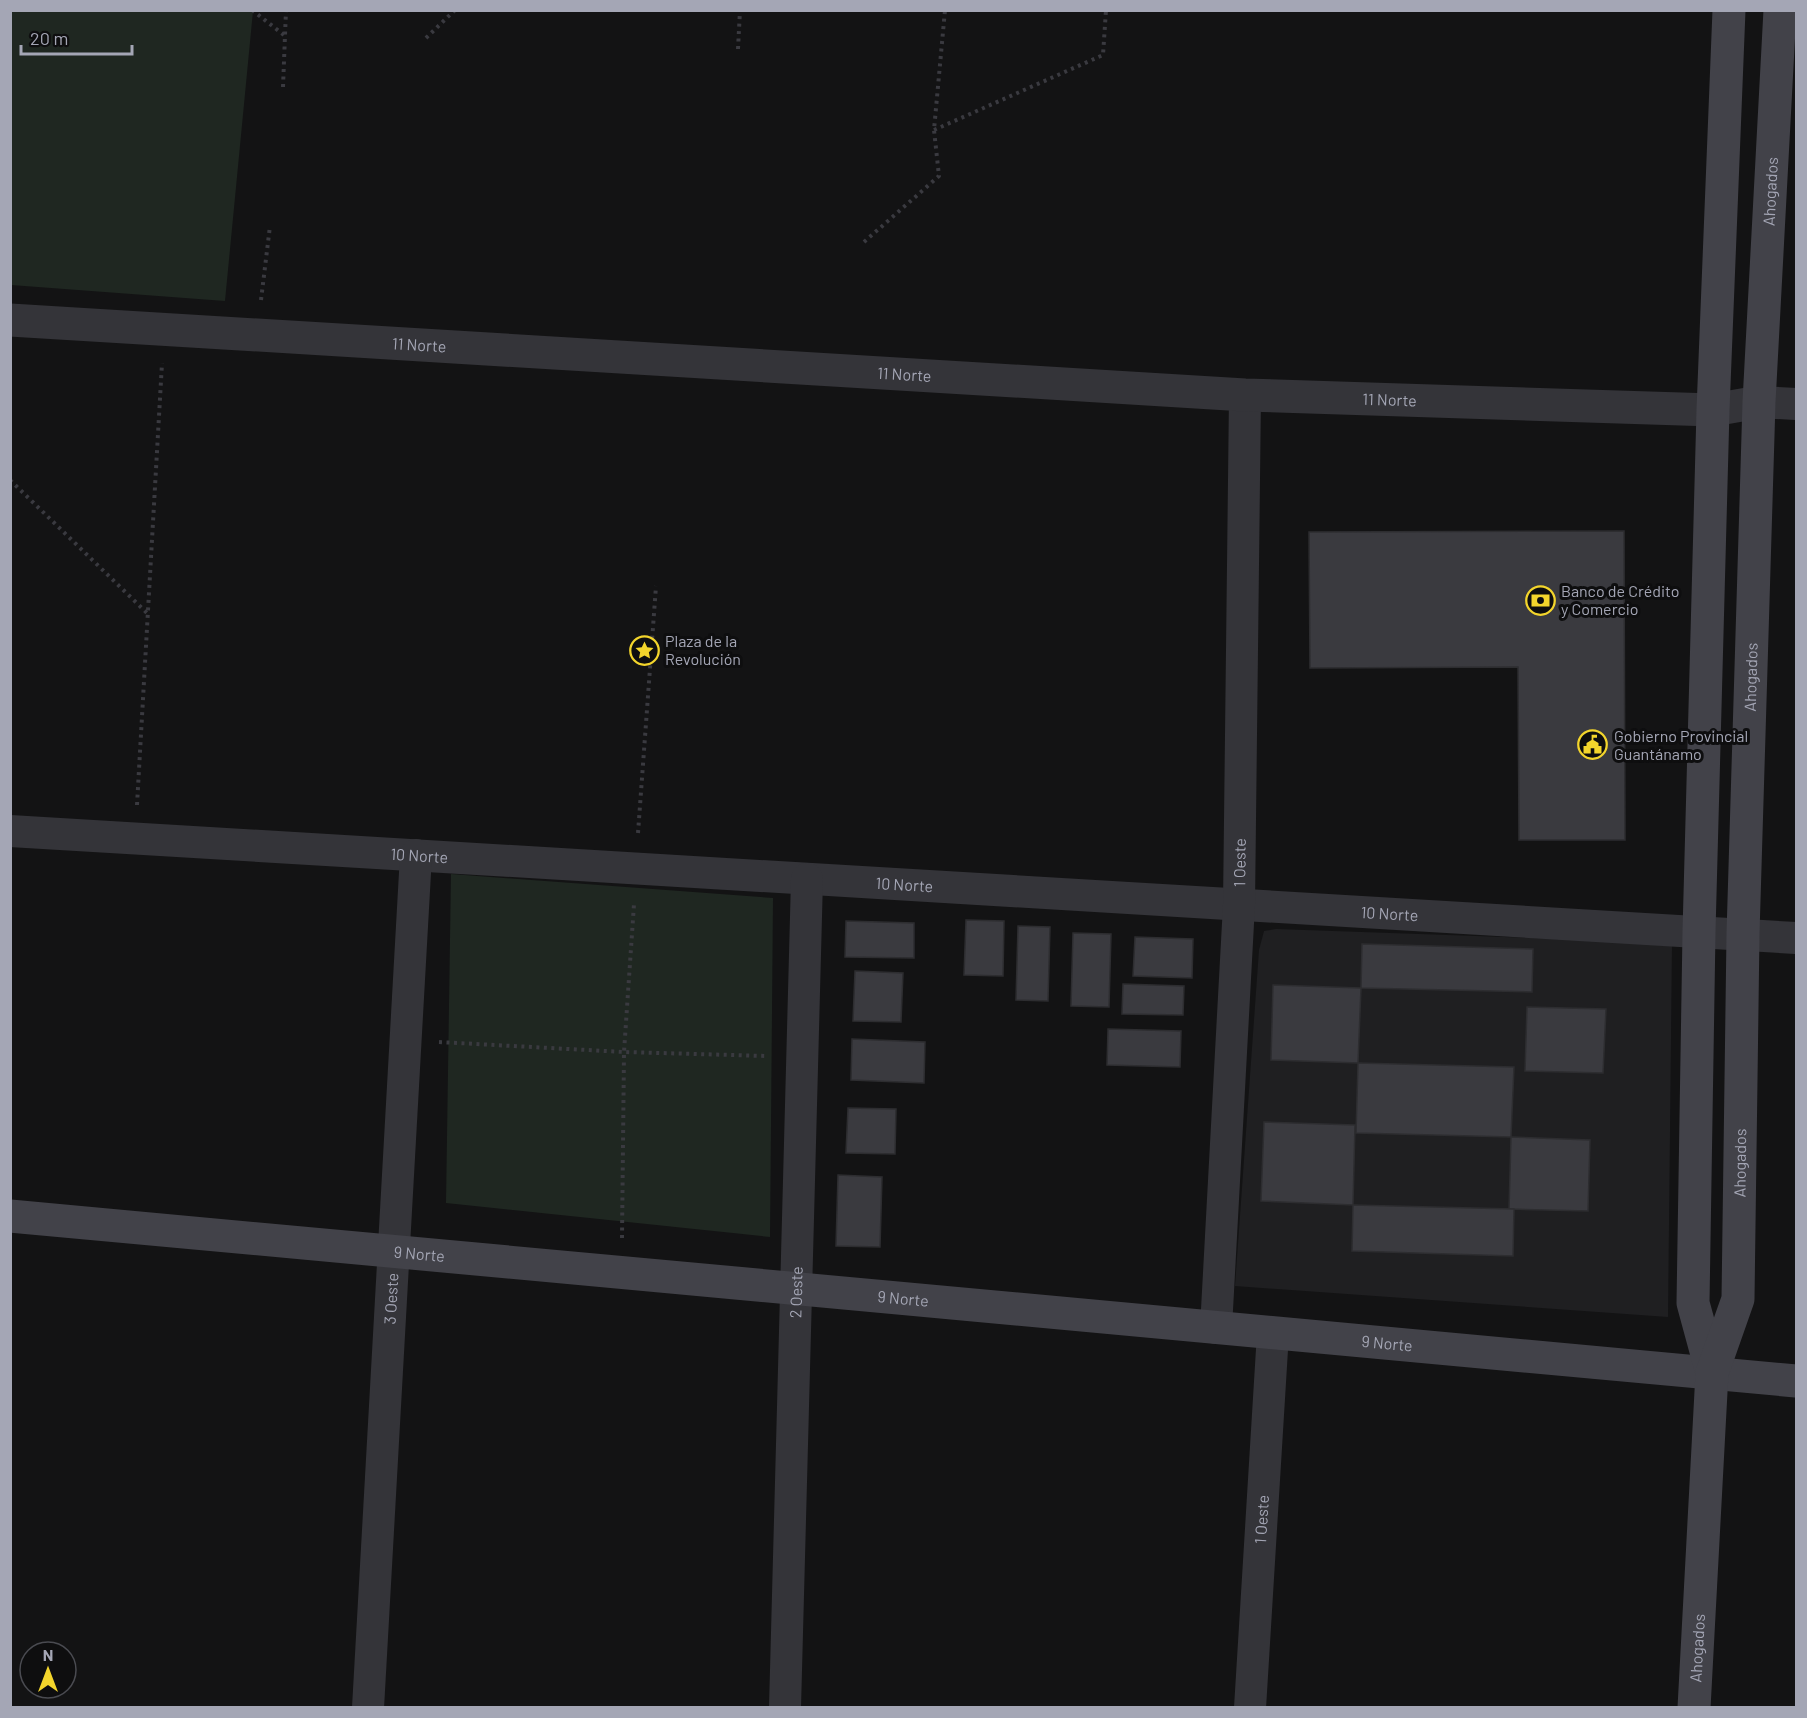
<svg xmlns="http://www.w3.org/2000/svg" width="1807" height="1718" font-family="Barlow,sans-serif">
  <rect width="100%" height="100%" fill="#131314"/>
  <!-- built -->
  <polygon fill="#1f1f21" points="1276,929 1672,943 1668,1317 1235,1286 1259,950 1264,931"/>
  <!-- green -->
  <g fill="#1f2721">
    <polygon points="10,11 253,11 225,301 11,285"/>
    <polygon points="451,874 773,898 770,1237 446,1203"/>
  </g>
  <!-- building -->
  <g fill="#3a3a3f" stroke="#2d2d30" stroke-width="1.5">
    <polygon points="1624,531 1625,840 1519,840 1518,667 1310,668 1309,532"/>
    <polygon points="966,920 1004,921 1003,976 964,975"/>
    <polygon points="846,921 914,923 914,958 845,957"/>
    <polygon points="1018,926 1050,927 1048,1001 1016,1000"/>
    <polygon points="1073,933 1111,934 1109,1007 1071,1006"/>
    <polygon points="1135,937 1193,939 1192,978 1133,976"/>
    <polygon points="1362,944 1533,949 1532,992 1361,988"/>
    <polygon points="855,971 903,973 901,1022 853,1021"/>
    <polygon points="1123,984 1184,986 1183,1015 1122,1014"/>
    <polygon points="1273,985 1361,988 1358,1063 1271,1060"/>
    <polygon points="1527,1007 1606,1009 1603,1073 1525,1071"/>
    <polygon points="1108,1029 1181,1031 1180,1067 1107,1065"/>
    <polygon points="852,1039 925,1042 924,1083 851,1080"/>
    <polygon points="1358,1063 1514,1067 1511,1137 1356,1133"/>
    <polygon points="848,1108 896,1109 895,1154 846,1153"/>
    <polygon points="1264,1122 1355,1125 1353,1205 1261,1201"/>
    <polygon points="1511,1137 1590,1140 1588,1211 1509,1209"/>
    <polygon points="838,1175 882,1177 880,1247 836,1246"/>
    <polygon points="1353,1205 1514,1209 1513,1256 1352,1251"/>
  </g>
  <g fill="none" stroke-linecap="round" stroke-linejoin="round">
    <!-- path -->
    <g stroke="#3a3a40" stroke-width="4" stroke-dasharray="3 4.5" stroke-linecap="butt">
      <polyline points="252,10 284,35"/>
      <polyline points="426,38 455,10"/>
      <polyline points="738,49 740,10"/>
      <polyline points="283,87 286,10"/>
      <polyline points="934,130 1103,55 1106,10"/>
      <polyline points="864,242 939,176 934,130 945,10"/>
      <polyline points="261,300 270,226"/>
      <polyline points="10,480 147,613"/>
      <polyline points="137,805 162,363"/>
      <polyline points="638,833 656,586"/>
      <polyline points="439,1042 624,1052 767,1056"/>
      <polyline points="622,1238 624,1052 634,904"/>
    </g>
    <!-- minor -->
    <g stroke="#343439" stroke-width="32">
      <polyline points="1759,402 1796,404"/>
      <path id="s1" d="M10,831L1796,938"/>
      <path id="s2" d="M1216,1328L1239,905L1245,395"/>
      <path id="s3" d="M368,1708L416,855"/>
      <path id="s4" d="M785,1708L807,879"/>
      <path id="s5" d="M1250,1708L1273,1333"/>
    </g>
    <!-- tertiary -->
    <path stroke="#343439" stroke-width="33" id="s6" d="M10,320L1245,395L1713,410L1759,402"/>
    <!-- secondary -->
    <g stroke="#424249" stroke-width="33">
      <path id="s7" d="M10,1216L1796,1381"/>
      <polyline points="1712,1373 1693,1303 1699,932 1713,410 1729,10"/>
      <path id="s8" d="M1694,1708L1712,1373L1738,1299L1743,934L1759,402L1780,10"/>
    </g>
  </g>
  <!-- icons -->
  <defs>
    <symbol id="bank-ring" viewBox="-11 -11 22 22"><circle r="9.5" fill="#0e0e0f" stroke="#f3d52c" stroke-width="1.5"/><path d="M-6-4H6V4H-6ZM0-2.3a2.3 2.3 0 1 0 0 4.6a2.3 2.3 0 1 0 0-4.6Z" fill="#f3d52c"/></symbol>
    <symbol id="sight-ring" viewBox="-11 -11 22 22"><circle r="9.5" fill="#0e0e0f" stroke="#f3d52c" stroke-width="1.5"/><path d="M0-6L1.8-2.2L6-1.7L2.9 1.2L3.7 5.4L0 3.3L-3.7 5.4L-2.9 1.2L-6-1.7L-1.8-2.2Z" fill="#f3d52c"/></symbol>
    <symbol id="civic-ring" viewBox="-11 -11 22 22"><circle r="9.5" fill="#0e0e0f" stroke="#f3d52c" stroke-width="1.5"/><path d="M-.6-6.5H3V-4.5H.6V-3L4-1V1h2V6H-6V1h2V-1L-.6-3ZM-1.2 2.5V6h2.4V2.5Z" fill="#f3d52c"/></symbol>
  </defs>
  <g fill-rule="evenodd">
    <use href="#bank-ring" x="1524" y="584" width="33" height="33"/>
    <use href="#sight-ring" x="628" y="634" width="33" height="33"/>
    <use href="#civic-ring" x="1576" y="728" width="33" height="33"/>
  </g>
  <g text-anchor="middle" stroke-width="6" stroke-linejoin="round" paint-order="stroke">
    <!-- street labels -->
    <g font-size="16" fill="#a4a6b5" stroke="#0e0e0f">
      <text dy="6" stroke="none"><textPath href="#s8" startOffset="1522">Ahogados</textPath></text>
      <text dy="6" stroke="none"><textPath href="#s6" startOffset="410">11 Norte</textPath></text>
      <text dy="6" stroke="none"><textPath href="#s6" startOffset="896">11 Norte</textPath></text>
      <text dy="6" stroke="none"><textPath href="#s6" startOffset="1382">11 Norte</textPath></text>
      <text dy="6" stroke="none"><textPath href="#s8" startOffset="1036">Ahogados</textPath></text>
      <text dy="6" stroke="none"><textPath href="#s1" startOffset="410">10 Norte</textPath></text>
      <text dy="6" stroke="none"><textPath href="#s2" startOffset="466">1 Oeste</textPath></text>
      <text dy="6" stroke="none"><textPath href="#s1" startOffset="896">10 Norte</textPath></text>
      <text dy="6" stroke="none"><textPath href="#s1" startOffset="1382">10 Norte</textPath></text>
      <text dy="6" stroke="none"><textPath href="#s8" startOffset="550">Ahogados</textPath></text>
      <text dy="6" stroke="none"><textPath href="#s7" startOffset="411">9 Norte</textPath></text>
      <text dy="6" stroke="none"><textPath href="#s4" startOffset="416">2 Oeste</textPath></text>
      <text dy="6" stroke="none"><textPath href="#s7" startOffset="897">9 Norte</textPath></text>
      <text dy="6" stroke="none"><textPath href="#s3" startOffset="410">3 Oeste</textPath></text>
      <text dy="6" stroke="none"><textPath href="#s7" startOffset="1383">9 Norte</textPath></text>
      <text dy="6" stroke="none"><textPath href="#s5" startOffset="189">1 Oeste</textPath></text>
      <text dy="6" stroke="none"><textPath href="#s8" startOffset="60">Ahogados</textPath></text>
    </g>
    <!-- poi labels -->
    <g font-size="16" fill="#a4a6b5" stroke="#0e0e0f" text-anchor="start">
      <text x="1561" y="597">Banco de Crédito<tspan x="1561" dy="18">y Comercio</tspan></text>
      <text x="665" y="647">Plaza de la<tspan x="665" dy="18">Revolución</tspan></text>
      <text x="1614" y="742">Gobierno Provincial<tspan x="1614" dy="18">Guantánamo</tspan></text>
    </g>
  </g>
  <!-- border -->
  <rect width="1807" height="1718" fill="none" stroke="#a4a6b5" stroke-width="24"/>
  <!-- north arrow -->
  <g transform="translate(48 1670)"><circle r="28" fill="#0e0e0f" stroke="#4a4b51" stroke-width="1.5"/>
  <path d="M0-4.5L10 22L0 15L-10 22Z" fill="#f3d52c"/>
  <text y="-9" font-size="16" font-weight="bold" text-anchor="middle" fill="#a4a6b5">N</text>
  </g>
  <!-- scale -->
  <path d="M21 45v9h111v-9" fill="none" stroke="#a4a6b5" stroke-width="3"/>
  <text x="30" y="45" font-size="18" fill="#a4a6b5" stroke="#0e0e0f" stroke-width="4.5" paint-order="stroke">20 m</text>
</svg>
